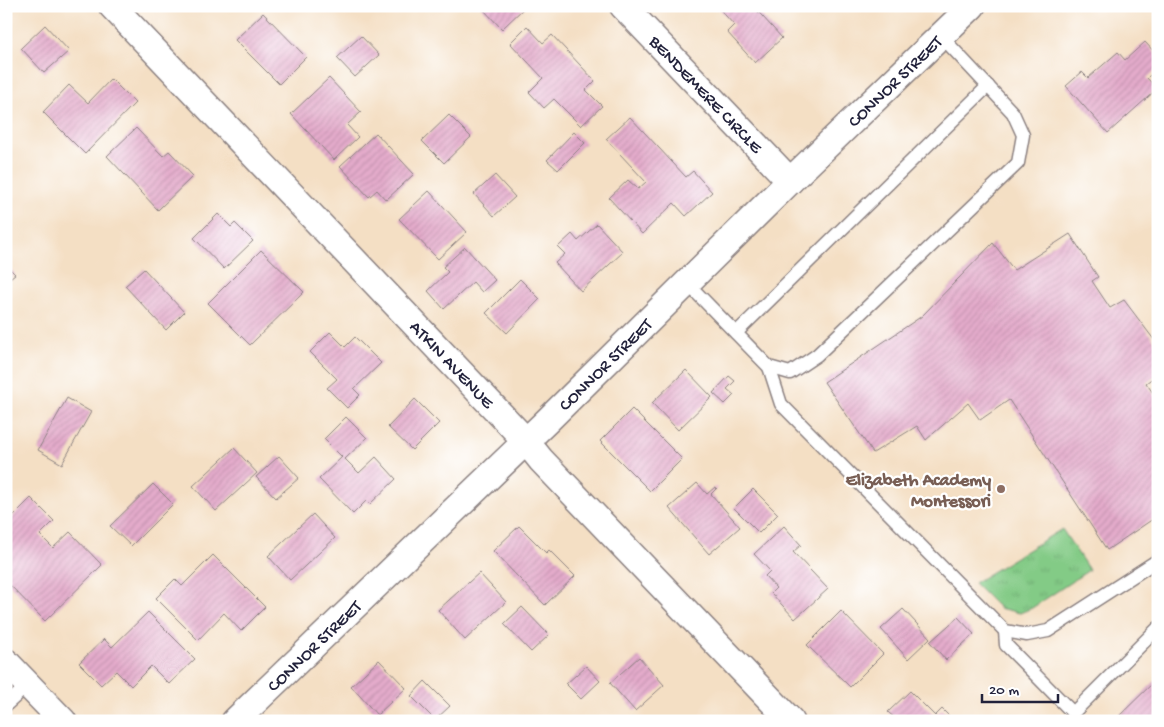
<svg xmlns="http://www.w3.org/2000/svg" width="1164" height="727" font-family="'Gochi Hand',sans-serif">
  <defs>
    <pattern id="park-tufts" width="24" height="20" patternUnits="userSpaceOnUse" patternTransform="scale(1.25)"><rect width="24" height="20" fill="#83cb86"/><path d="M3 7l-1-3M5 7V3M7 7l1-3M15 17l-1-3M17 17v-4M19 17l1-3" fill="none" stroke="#71ae75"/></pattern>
    <pattern id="building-hatch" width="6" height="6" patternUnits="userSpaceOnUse" patternTransform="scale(1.25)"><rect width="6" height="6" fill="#e4abcb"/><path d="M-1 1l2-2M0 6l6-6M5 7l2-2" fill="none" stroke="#c393af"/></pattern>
  </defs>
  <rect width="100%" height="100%" fill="#fff"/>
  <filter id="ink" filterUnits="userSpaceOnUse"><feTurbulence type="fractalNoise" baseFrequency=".02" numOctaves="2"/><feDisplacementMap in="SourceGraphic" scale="10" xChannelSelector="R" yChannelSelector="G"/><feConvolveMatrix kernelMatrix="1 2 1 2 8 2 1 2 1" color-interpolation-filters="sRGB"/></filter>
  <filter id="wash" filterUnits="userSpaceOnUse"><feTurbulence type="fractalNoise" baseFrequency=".0096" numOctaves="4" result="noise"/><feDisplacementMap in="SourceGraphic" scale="20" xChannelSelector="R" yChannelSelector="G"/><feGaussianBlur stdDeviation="1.12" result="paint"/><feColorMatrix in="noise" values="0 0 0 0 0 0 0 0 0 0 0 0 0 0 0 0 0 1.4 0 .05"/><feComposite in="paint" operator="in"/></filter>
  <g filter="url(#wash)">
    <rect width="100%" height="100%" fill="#f4dfc4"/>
    <!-- park -->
    <polygon fill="url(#park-tufts)" stroke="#527660" points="1062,529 1089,570 1032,608 1020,613 999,608 974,583"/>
    <g id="blocks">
      <!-- building -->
      <g fill="url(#building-hatch)">
        <polygon points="480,6 526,6 502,29"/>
        <polygon points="717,6 753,6 782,38 755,63 727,32 734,25"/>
        <polygon points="263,13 306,57 279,84 235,40"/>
        <polygon points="45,25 69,51 44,73 21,48"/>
        <polygon points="527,26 543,43 552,35 595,81 586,90 602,106 581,126 554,99 544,108 529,92 543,78 510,43"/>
        <polygon points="361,36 379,55 355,77 337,58"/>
        <polygon points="1145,42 1158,56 1158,68 1147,78 1157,89 1108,133 1066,86 1082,72 1088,78 1118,52 1125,60"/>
        <polygon points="329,78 361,112 347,125 358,137 334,160 291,114"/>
        <polygon points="111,79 135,103 85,154 43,112 69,85 88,103"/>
        <polygon points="449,115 471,137 444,163 422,141"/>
        <polygon points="630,117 686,177 693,171 712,192 686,216 674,203 642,234 609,198 628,180 638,189 646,182 606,139"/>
        <polygon points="136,128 163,156 169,151 193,176 158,210 107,156"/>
        <polygon points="574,132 585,143 558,170 547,160"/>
        <polygon points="376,133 414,174 386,200 377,190 369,197 340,166"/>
        <polygon points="495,175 515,197 494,216 474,194"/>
        <polygon points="429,191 467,232 438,259 399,219"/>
        <polygon points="218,214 231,227 235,223 253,241 224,269 194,238"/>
        <polygon points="597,224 623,252 581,291 555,263 565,254 558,247 572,234 578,241"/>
        <polygon points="1070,234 1098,277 1092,281 1110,308 1124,300 1158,345 1158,374 1146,383 1158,400 1158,525 1153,519 1107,550 1009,400 980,420 968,403 926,440 917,426 873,453 824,382 922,316 993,243 1014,270"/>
        <polygon points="465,247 495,280 482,292 473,282 444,309 428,291 448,272 443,267"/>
        <polygon points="261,250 304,292 250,345 208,303"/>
        <polygon points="6,265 15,274 6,281"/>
        <polygon points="144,269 184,312 166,330 125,286"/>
        <polygon points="520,279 540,299 507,333 486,313"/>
        <polygon points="330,332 345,347 355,337 381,363 354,389 360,395 347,408 327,388 337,379 310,352"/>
        <polygon points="686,370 712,397 678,430 652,403"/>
        <polygon points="729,376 735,381 727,389 734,395 725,404 713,393"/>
        <polygon points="67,398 91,412 62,464 38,450"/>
        <polygon points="415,399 439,423 412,450 388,427"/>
        <polygon points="632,409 682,459 650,491 600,441"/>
        <polygon points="346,417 367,438 345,459 359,473 376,457 396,479 370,504 366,501 353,514 319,479 342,457 324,439"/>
        <polygon points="234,448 257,473 216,511 193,486"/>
        <polygon points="279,456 299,478 276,498 256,477"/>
        <polygon points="697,483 707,494 715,487 717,488 711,494 740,527 709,554 669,508"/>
        <polygon points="153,484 173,504 131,546 110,526"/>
        <polygon points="753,489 778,514 759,533 734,508"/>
        <polygon points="31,498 54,521 40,535 53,548 70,532 102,565 45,621 6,581 6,523"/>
        <polygon points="313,514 335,538 290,580 268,556"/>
        <polygon points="519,526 546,553 549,550 575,576 545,605 493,551"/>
        <polygon points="784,526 801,545 793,552 828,589 795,619 771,593 776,588 765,576 770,571 754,554"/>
        <polygon points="213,555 265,607 241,631 224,613 198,640 156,598 175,579 182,586"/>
        <polygon points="479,573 506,602 465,640 438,610"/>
        <polygon points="522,607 549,635 531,652 504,624"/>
        <polygon points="903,609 930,638 908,659 881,629"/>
        <polygon points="841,611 883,654 850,687 807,645"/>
        <polygon points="148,612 195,659 169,684 151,666 131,686 116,671 101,685 79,663 104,639 112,647"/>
        <polygon points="958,617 974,634 946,660 930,642"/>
        <polygon points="639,657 664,685 635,711 610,683"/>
        <polygon points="379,660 406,688 377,715 351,686"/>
        <polygon points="586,666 600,681 581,699 566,684"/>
        <polygon points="1158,678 1158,721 1114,721"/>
        <polygon points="425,681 450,706 435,720 411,696"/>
        <polygon points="910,691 935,716 942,709 954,721 898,721 888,712"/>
      </g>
    </g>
  </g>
  <g filter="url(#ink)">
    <use href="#blocks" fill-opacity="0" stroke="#8b8080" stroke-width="1"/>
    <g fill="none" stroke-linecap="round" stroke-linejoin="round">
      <defs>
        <g id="service">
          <polyline points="687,283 769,367 790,373 817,355 1018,163 1023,135 1013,113 941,36"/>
          <polyline points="736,333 988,86"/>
          <polyline points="769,367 781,404 1005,631 1027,635 1048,631 1158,560"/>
          <polyline points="1005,631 1006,645 1073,713 1158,628"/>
          <polyline points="6,705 28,685"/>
        </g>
        <g id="minor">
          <path id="s1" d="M112,6L525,440L541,460L791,721"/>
          <path id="s2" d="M623,6L790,181"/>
          <polyline points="6,662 63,721"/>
          <path id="s3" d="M235,721L547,421L790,181L972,6"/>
        </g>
      </defs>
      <!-- service casing -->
      <use href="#service" stroke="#8b8080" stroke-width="15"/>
      <!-- minor casing -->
      <use href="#minor" stroke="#8b8080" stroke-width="29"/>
      <!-- service -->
      <use href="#service" stroke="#fff" stroke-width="12"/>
      <!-- minor -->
      <use href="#minor" stroke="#fff" stroke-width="26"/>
    </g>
  </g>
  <!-- markers -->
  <circle fill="#8d6e63" stroke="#fff" stroke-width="2" cx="1001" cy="489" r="5"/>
  <g text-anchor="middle" stroke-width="4.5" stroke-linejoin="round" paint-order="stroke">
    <!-- street labels -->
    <g font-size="18" fill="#22223b" stroke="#fff">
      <text dy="6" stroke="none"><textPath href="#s3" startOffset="919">CONNOR STREET</textPath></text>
      <text dy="6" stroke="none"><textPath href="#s2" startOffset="121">BENDEMERE CIRCLE</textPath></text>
      <text dy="6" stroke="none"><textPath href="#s1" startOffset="494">ATKIN AVENUE</textPath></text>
      <text dy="6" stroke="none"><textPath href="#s3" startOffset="514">CONNOR STREET</textPath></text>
      <text dy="6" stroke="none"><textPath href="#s3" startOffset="109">CONNOR STREET</textPath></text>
    </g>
    <!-- education labels -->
    <g font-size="18" font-weight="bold" fill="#785e54" stroke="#fff" text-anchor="end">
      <text x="991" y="485">Elizabeth Academy<tspan x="991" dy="21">Montessori</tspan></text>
    </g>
  </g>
  <!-- margin -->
  <rect width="1164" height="727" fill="none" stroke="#fff" stroke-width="25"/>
  <!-- scale -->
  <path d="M982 694v8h76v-8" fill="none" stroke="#22223b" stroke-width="2.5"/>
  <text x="989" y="694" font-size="15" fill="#22223b" stroke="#ffffff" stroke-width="4" paint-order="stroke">20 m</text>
</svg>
